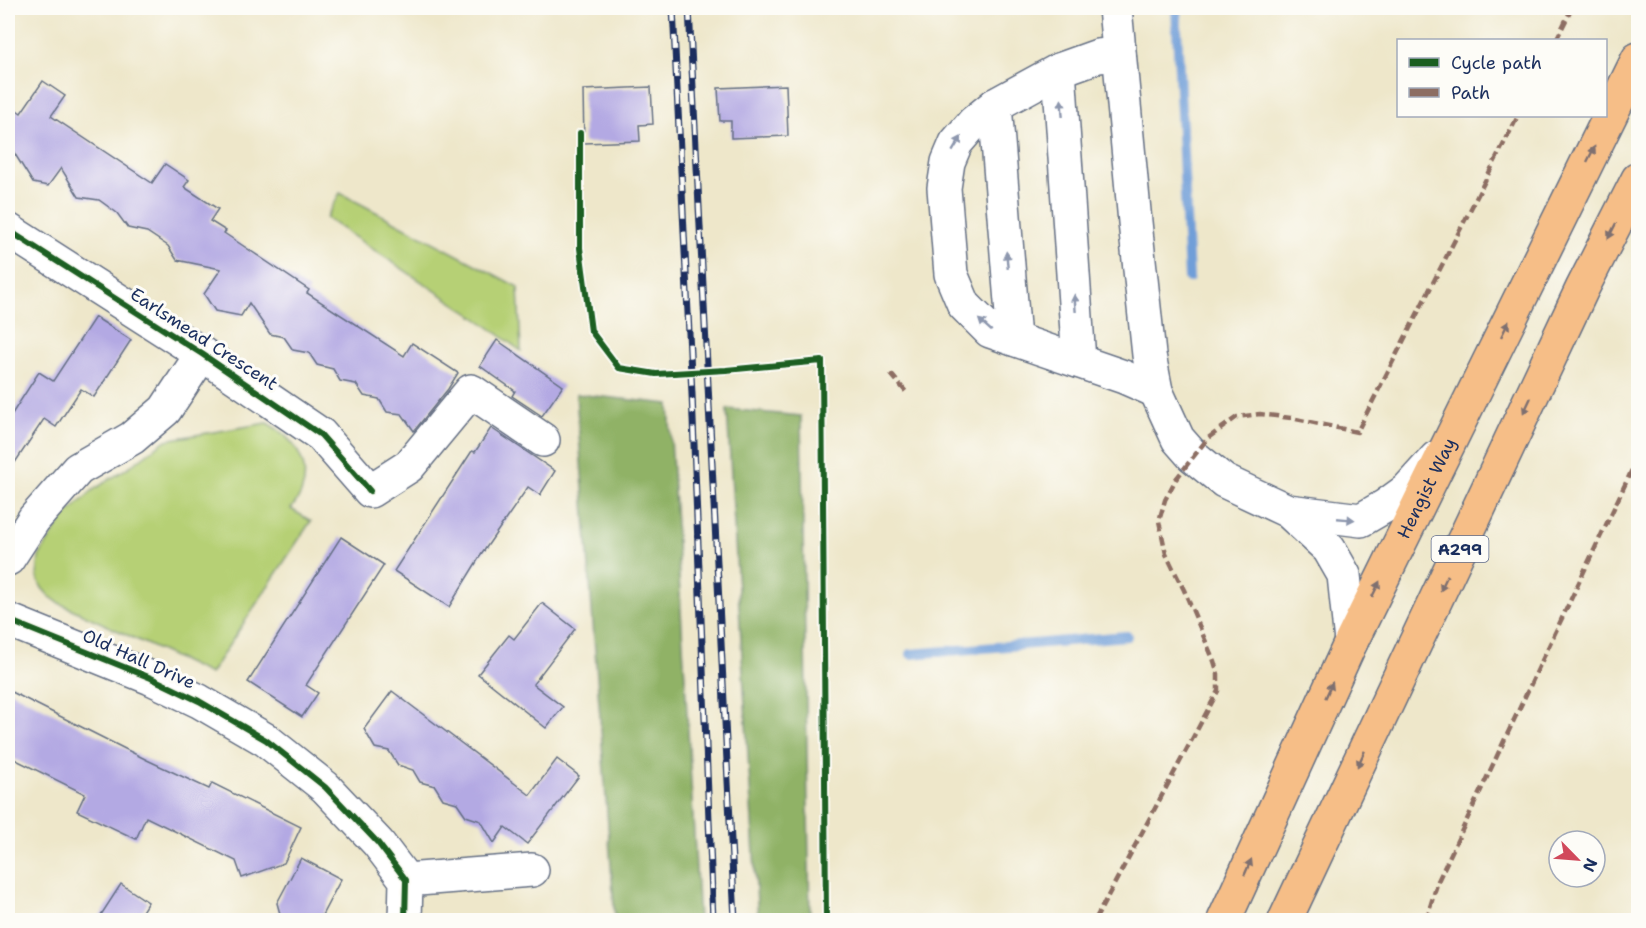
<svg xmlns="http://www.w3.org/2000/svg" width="1646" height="928" font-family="'Shantell Sans',sans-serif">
  <rect width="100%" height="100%" fill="#fdfcf7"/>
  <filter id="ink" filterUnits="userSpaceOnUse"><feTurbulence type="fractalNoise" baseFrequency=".0167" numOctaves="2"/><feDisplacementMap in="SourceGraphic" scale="12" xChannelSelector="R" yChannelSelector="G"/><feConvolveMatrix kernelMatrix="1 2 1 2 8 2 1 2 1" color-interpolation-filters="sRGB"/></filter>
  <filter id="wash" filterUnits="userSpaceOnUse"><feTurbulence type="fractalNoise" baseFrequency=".008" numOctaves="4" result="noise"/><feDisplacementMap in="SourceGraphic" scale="24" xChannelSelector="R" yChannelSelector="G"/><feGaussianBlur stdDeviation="1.35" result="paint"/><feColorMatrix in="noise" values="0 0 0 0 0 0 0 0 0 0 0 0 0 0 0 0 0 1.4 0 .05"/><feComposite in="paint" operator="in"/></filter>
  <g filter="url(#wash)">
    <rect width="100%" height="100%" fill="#eee7ca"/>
    <!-- green -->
    <g fill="#b6d075" stroke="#68806a" stroke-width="1.5">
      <polygon points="340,193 518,287 521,351 482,322 326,218"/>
      <path d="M267,423C292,436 313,463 301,493C299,498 295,504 291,509L311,521L210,674L59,603L49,596L42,588L37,577L39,556L64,517L93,490L132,465L166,440Z"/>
    </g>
    <!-- forest -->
    <g fill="#90b266" stroke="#567062" stroke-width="1.5">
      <polygon points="576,394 669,404 699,920 615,920"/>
      <polygon points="727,409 801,416 810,920 758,920"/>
    </g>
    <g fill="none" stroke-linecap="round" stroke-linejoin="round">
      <!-- stream -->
      <g stroke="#709ed8" stroke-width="10">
        <polyline points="1176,8 1189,278"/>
        <polyline points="911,654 1127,636"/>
      </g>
    </g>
    <g id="blocks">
      <!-- building -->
      <g fill="#b3a9e3">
        <polygon points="43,81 65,96 51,116 152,183 165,164 189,180 184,187 218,209 210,221 226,231 224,233 309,290 307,293 404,356 412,343 458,373 448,389 414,431 402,414 387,412 379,399 364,396 356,384 340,381 333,369 317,365 309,353 293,350 284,337 270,334 249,303 241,316 215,311 204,294 221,269 177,260 168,246 147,232 128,228 117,213 99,200 79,197 61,168 48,186 33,183 8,143 8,104 21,113"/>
        <polygon points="786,85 788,136 731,138 731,121 720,121 718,88"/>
        <polygon points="651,87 653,124 639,125 640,141 584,143 583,90"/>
        <polygon points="95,317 131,340 94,397 81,389 56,427 44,419 8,473 8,420 39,372 53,381"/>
        <polygon points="497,340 563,386 542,416 512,396 515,391 480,366"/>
        <polygon points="491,428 555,471 540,495 528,487 479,558 449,607 394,571 472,451 475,452"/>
        <polygon points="341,537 384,565 306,685 318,693 302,717 248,682"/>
        <polygon points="542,603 575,629 533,684 563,707 546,728 478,674 509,635 514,639"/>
        <polygon points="8,690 147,760 209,789 212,783 301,827 284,863 242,878 236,861 146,817 136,839 77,811 85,794 8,756"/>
        <polygon points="392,691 530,795 557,759 579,776 527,844 505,827 494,843 481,821 466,816 457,803 443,799 435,786 420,782 413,770 398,765 389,751 375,748 364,729"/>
        <polygon points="301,858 341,879 320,919 312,915 294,921 282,921 277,903"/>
        <polygon points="121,884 148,902 136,921 97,921"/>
      </g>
    </g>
  </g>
  <g filter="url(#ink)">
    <use href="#blocks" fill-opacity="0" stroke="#656f84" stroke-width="1.5"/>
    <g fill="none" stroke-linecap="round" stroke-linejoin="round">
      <defs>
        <g id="minor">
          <polyline points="1115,8 1135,222 1149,355 1156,391 1178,439 1193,456 1224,481 1288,511 1329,549 1344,575 1351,642"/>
          <polyline points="1119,54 1098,56 1059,70 995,105 974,122 956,143 948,162 944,188 951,274 964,305 990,331 1124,377 1156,391"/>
          <polyline points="1059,70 1079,361"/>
          <polyline points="995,105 1014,339"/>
          <polyline points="8,230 202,354 321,435 370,491 409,466 471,391 543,440"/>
          <polyline points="1288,511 1361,520 1385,506 1407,490 1436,458"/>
          <polyline points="8,559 34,519 78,469 132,438 165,410 202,354"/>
          <polyline points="8,620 151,678 199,701 266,740 325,787 378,843 406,880 405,920"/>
          <polyline points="406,880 532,870"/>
        </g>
        <g id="highway">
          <path id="s1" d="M1224,920L1351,642L1638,59"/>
          <polyline points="1285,920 1582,289 1638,179"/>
        </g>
      </defs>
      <!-- minor casing -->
      <use href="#minor" stroke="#656f84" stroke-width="36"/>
      <!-- highway casing -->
      <use href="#highway" stroke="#656f84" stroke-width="36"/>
      <!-- minor -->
      <use href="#minor" stroke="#fff" stroke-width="33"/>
      <!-- highway -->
      <use href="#highway" stroke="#f6be87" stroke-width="33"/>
      <defs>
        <g id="rail">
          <polyline points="673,8 692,394 713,920"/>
          <polyline points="689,8 735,920"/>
        </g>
      </defs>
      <!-- rail casing -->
      <use href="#rail" stroke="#1b2f5e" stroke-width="7"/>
      <!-- rail -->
      <use href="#rail" stroke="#fdfcf7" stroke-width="4.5" stroke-dasharray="14" stroke-linecap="butt"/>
      <!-- quiet -->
      <g stroke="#8d6e63" stroke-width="4.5" stroke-dasharray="9 4.5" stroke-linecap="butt">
        <polyline points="1556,40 1572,8"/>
        <polyline points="891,374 906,392"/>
        <polyline points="1095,920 1218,691 1218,674 1214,661 1184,590 1166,554 1159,521 1165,500 1176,479 1208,438 1237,417 1260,414 1291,418 1357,432 1518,116"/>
        <polyline points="1426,920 1438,881 1638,457"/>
      </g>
      <defs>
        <g id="cycleway">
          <polyline points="580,133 580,248 591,331 619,368 656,374 726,370 822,361 826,920"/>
          <polyline points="8,230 202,354 321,435 370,491"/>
          <polyline points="8,620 151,678 199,701 266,740 325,787 378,843 406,880 405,920"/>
        </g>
      </defs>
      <!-- cycleway casing -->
      <use href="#cycleway" stroke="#fdfcf7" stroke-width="10"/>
      <!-- cycleway -->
      <use href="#cycleway" stroke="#1b5e20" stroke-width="6"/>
    </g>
    <!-- one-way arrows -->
    <defs><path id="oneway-solid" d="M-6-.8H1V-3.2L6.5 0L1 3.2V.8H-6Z" transform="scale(1.5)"/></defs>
    <g fill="#8d97ae">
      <use href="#oneway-solid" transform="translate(1062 108) rotate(-94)"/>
      <use href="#oneway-solid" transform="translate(957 144) rotate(-59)"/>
      <use href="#oneway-solid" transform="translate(1007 260) rotate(-95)"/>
      <use href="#oneway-solid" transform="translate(1075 303) rotate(-94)"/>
      <use href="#oneway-solid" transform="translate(985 325) rotate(-138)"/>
      <use href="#oneway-solid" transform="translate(1346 519) rotate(5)"/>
    </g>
    <g fill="#7e6f70">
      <use href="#oneway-solid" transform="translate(1591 154) rotate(-64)"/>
      <use href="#oneway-solid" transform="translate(1612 231) rotate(117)"/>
      <use href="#oneway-solid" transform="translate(1505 329) rotate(-64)"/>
      <use href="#oneway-solid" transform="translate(1527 406) rotate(115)"/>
      <use href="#oneway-solid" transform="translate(1444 583) rotate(115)"/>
      <use href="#oneway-solid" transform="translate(1376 589) rotate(-64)"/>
      <use href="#oneway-solid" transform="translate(1329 690) rotate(-66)"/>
      <use href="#oneway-solid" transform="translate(1361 759) rotate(115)"/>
      <use href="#oneway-solid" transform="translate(1248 867) rotate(-66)"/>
    </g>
  </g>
  <g text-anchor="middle" stroke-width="6" stroke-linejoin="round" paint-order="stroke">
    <!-- shield labels -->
    <rect fill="#fdfcf7" stroke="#5f6c8c" stroke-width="1.5" x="1431.5" y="536" width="57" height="26" rx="4.5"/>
    <g font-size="16" font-weight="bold" fill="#1b2f5e">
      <text x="1460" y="555">A299</text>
    </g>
    <!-- street labels -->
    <g font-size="18" fill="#1b2f5e" stroke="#fdfcf7">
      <text transform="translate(204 339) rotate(33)" y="6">Earlsmead Crescent</text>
      <text dy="6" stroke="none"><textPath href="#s1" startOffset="477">Hengist Way</textPath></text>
      <text transform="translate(139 659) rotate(24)" y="6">Old Hall Drive</text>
    </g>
  </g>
  <!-- margin -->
  <rect width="1646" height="928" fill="none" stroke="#fdfcf7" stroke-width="30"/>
  <!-- legend -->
  <rect x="1397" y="39" width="210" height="78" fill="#fdfcf7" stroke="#a3aaba" stroke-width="1.5"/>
  <rect x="1409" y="58" width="30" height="9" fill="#1b5e20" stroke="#a3aaba" stroke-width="1.5"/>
  <text x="1451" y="69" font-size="18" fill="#1b2f5e">Cycle path</text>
  <rect x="1409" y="88" width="30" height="9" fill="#8d6e63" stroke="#a3aaba" stroke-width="1.5"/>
  <text x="1451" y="99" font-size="18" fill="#1b2f5e">Path</text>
  <!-- north arrow -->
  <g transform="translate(1577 859) rotate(115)"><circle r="28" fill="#fdfcf7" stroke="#a3aaba" stroke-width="1.5"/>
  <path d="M0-4.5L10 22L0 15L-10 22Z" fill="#d1495b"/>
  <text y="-9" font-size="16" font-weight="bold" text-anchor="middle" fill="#1b2f5e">N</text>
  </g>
</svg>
